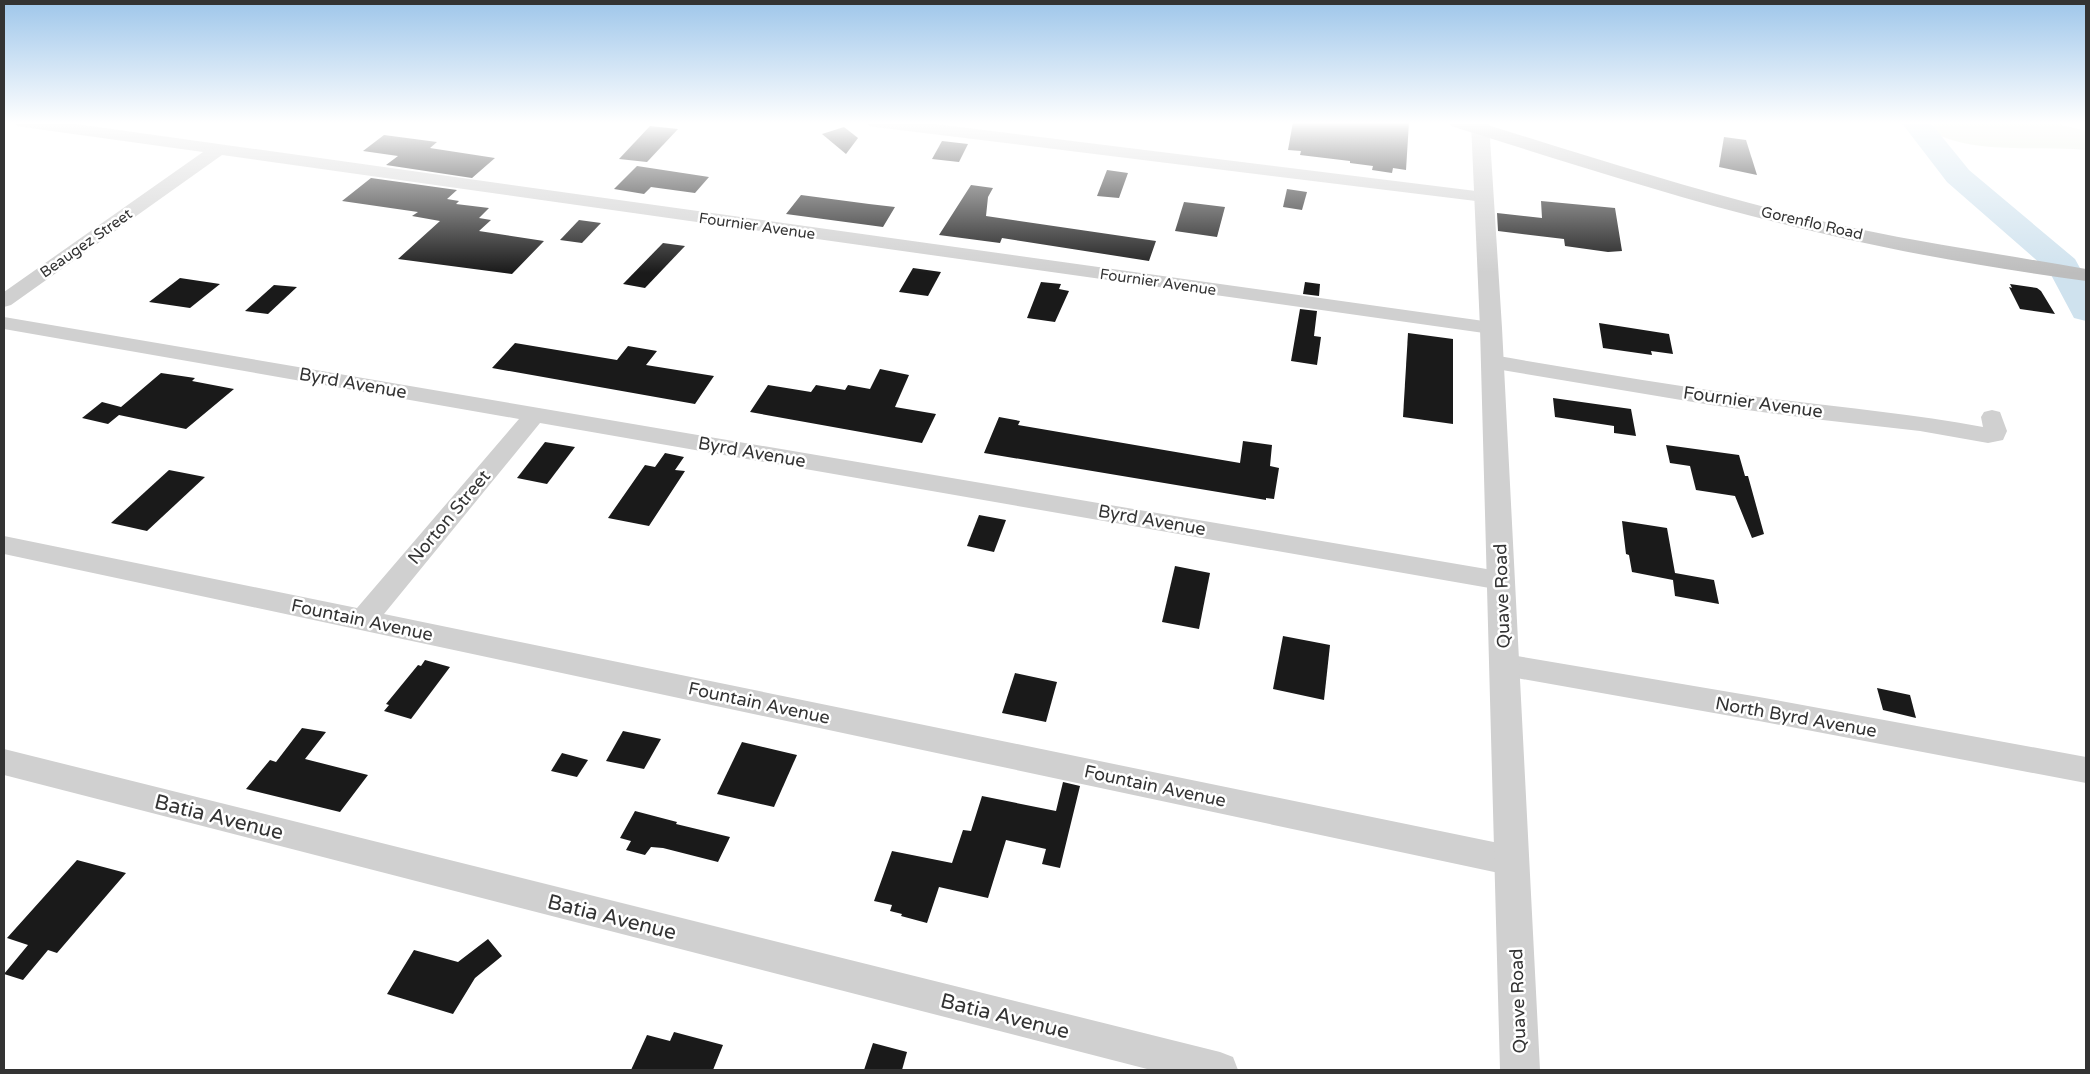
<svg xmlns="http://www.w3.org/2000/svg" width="2090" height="1074" font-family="'Varela Round',sans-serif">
  <rect width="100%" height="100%" fill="#fff"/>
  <!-- green -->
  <path fill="#e6ecdf" d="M1933,122H2060L2062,125L2086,131V150C2038,145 1979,155 1934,133Z"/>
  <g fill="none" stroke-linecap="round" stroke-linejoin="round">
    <!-- river -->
    <polygon fill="#cfe2ee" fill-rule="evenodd" points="1901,122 1930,122 1969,170 2075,259 2086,279 2086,321 2074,318 2049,271 1947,182"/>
  </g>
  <!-- building -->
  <g fill="#1a1a1a">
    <polygon points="1293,122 1409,122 1406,170 1393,168 1392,173 1372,170 1373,166 1350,163 1350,161 1300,155 1301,151 1288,150"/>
    <polygon points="650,126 678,129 647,162 619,159"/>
    <polygon points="844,127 858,138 846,154 822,134"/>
    <polygon points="384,135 437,142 430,148 495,158 472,178 386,165 398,156 363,151"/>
    <polygon points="1724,137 1746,140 1757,175 1719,167"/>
    <polygon points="942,141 968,144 959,162 932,159"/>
    <polygon points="637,166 709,177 695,193 651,187 644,194 614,189"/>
    <polygon points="1107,170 1128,173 1119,198 1097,196"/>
    <polygon points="371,178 457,190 447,199 459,201 456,204 489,208 479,218 491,220 479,231 544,241 512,274 398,259 440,221 412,216 418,212 342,201"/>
    <polygon points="971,185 993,188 988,197 986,216 1156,241 1149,261 1002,238 1000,243 939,235"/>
    <polygon points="1287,189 1307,192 1302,210 1283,207"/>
    <polygon points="801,195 869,204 895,207 883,227 786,214"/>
    <polygon points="1541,201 1615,208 1622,251 1608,252 1565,246 1564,239 1498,231 1497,213 1542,218"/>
    <polygon points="1184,202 1225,207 1217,237 1175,231"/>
    <polygon points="579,220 601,223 582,243 560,240"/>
    <polygon points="663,243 685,246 645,288 623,284"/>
    <polygon points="913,268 941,272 928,296 899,292"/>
    <polygon points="180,278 220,284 190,308 149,302"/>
    <polygon points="1041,282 1061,284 1059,289 1069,291 1055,322 1027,318"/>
    <polygon points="1305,282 1320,284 1319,296 1303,294"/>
    <polygon points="2010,284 2037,288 2041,291 2055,314 2020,309 2009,287 2012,288"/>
    <polygon points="274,285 297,287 268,314 245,311"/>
    <polygon points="1300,309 1317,311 1314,336 1321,337 1317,365 1291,361"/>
    <polygon points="1599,323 1669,334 1673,354 1651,351 1652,355 1603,348"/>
    <polygon points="1408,333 1453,339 1453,424 1403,417"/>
    <polygon points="515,343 617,360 628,346 657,351 646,365 714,376 695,404 492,368"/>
    <polygon points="880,369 909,375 895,407 936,414 922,443 750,412 768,385 811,392 816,385 845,390 848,385 870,389"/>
    <polygon points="161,373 195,378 192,381 234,389 186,429 119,415 108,424 82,418 102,402 121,407"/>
    <polygon points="1553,398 1631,409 1636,436 1614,433 1614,426 1555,417"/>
    <polygon points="999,417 1020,421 1018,425 1240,463 1243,441 1272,445 1270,466 1279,468 1274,499 1266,498 1266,500 984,453"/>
    <polygon points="545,442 575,447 547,484 517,478"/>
    <polygon points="1666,445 1739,455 1745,476 1748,476 1764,534 1752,538 1735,496 1696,490 1690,466 1670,463"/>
    <polygon points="665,453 684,457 675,470 685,471 649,526 608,518 645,465 655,467"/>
    <polygon points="169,470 205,477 147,531 111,523"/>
    <polygon points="979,515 1006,520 994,552 967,546"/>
    <polygon points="1622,521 1667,528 1675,573 1714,580 1719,604 1675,596 1673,580 1632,572 1629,555 1626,554"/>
    <polygon points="1175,566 1210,573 1199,629 1162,622"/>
    <polygon points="1283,636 1330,645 1324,700 1273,689"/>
    <polygon points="425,660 450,667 411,719 384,711 389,705 386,704 418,665 421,666"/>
    <polygon points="1015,673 1057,682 1046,722 1002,713"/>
    <polygon points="1877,688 1910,695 1916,718 1883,710"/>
    <polygon points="302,728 326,732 305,759 368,775 340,812 246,789 270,760 276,762"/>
    <polygon points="623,731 661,739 644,769 606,761"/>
    <polygon points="742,742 797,755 774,807 717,794"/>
    <polygon points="562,753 588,760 577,777 551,771"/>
    <polygon points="1063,782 1080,786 1060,868 1042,864 1046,849 1006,840 988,898 939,887 927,923 901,916 902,914 890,911 892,905 874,901 892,851 952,863 963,830 971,831 982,796 1056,811"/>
    <polygon points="635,811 677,822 676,824 730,837 718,862 663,848 651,847 645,855 626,850 631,841 620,838"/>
    <polygon points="77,860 126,873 57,953 48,950 23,980 4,974 28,945 7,938"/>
    <polygon points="488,939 502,956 475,978 453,1014 387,994 414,950 458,962"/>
    <polygon points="674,1032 723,1045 713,1070 631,1070 647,1035 670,1041"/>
    <polygon points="873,1043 907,1052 902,1070 864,1070"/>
  </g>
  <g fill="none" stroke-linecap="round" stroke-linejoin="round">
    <!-- minor -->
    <g fill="#d0d0d0" fill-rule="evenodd">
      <polygon points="15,122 62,122 1491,322 1498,324 1501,328 1498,332 1491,334 222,155 11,305 4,307 4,292 203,152 23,127 17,126"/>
      <polygon points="867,122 919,122 1484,192 1490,193 1493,197 1490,201 1484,202 875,127 869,126"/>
      <polygon points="4,317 1510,573 1514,580 1510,587 1501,590 540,423 384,614 1513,846 1524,851 1529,861 1524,871 1513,876 4,554 4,536 357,608 519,419 4,329"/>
      <path d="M1492,355C1581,370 1669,385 1758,397C1833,407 1909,413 1983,427L1981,417L1984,412L1992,410L2000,412L2007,431L2003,440L1988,443L1920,431L1814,419L1711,405L1484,367L1481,362L1484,357Z"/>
      <polygon points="1505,654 1759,697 2086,757 2086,783 1759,721 1505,676 1495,673 1491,665 1495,657"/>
      <polygon points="4,749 1220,1052 1233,1057 1238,1070 1151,1070 4,775"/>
    </g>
    <!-- tertiary -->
    <polygon fill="#d0d0d0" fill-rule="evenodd" points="1471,122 1489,122 1502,328 1540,1070 1500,1070 1480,328"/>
    <!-- secondary -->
    <path fill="#bdbdbd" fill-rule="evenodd" d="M1448,122H1478C1594,158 1711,196 1830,223C1915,242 2001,254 2086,269V281C2000,269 1914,255 1829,235C1701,206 1576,165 1451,126Z"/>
  </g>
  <!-- sky -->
  <linearGradient id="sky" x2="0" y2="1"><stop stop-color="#9ec6ea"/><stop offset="0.45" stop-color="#fff"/><stop offset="1" stop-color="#fff" stop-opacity="0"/></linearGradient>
  <rect width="2090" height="273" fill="url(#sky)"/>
  <g text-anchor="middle" stroke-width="5" stroke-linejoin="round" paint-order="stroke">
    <!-- far-street labels -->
    <g font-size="15" fill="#333" stroke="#fff">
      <text transform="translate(1812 223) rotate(13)" y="5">Gorenflo Road</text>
      <text transform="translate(757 226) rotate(8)" y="5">Fournier Avenue</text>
      <text transform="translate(86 243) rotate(-35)" y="5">Beaugez Street</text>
      <text transform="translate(1158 282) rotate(8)" y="5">Fournier Avenue</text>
    </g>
    <!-- street labels -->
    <g font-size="18" fill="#333" stroke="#fff">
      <text transform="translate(353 383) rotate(10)" y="6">Byrd Avenue</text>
      <text transform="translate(1753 402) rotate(8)" y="6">Fournier Avenue</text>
      <text transform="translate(752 452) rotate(10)" y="6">Byrd Avenue</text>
      <text transform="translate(449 517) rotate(-50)" y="6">Norton Street</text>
      <text transform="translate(1152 520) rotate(10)" y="6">Byrd Avenue</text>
      <text transform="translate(1502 596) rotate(-92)" y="6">Quave Road</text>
      <text transform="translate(362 620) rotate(12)" y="6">Fountain Avenue</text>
      <text transform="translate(759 703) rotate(12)" y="6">Fountain Avenue</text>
      <text transform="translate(1796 717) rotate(10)" y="6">North Byrd Avenue</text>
      <text transform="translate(1155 786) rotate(12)" y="6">Fountain Avenue</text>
      <text transform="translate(1518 1001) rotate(-92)" y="6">Quave Road</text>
    </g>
    <!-- near-street labels -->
    <g font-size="21" fill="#333" stroke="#fff">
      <text transform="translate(219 817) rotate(14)" y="7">Batia Avenue</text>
      <text transform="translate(612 917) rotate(14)" y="7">Batia Avenue</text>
      <text transform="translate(1005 1016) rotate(14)" y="7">Batia Avenue</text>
    </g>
  </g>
  <!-- border -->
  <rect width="2090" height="1074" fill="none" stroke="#333333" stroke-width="10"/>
</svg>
